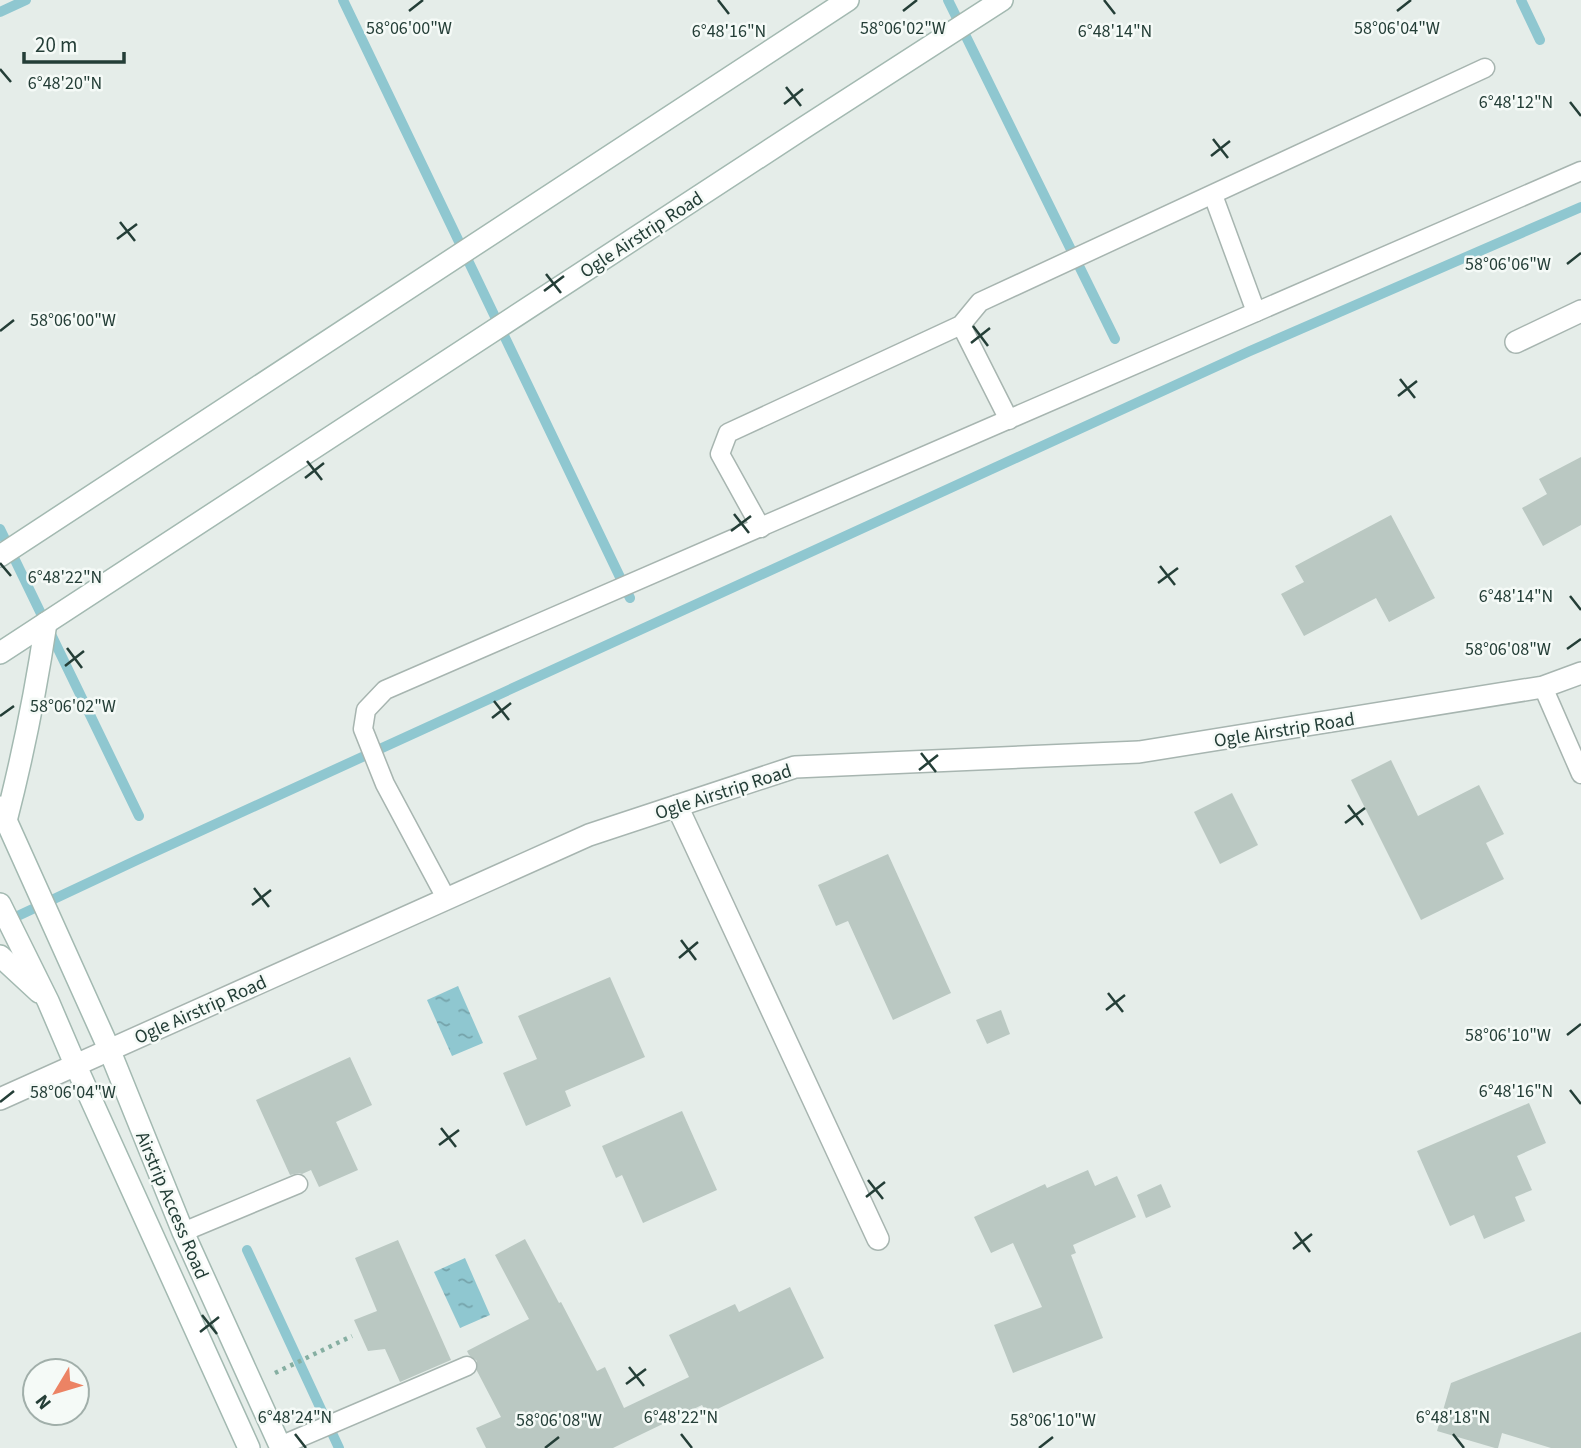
<svg xmlns="http://www.w3.org/2000/svg" width="1581" height="1448" font-family="'Source Sans 3',sans-serif">
  <defs>
    <pattern id="water-ripples" width="26" height="14" patternUnits="userSpaceOnUse" patternTransform="scale(1.75)"><rect width="26" height="14" fill="#8fc7d0"/><path d="M2 4q2-2 4 0t4 0M15 11q2-2 4 0t4 0" fill="none" stroke="#75a3aa"/></pattern>
  </defs>
  <rect width="100%" height="100%" fill="#e5ede9"/>
  <!-- water -->
  <g fill="url(#water-ripples)">
    <polygon points="458,986 483,1043 452,1056 427,1000"/>
    <polygon points="465,1258 490,1315 460,1328 434,1272"/>
  </g>
  <g fill="none" stroke-linecap="round" stroke-linejoin="round">
    <!-- stream -->
    <g stroke="#8fc7d0" stroke-width="10">
      <polyline points="343,0 630,598"/>
      <polyline points="948,0 1115,339"/>
      <polyline points="1521,0 1540,40"/>
      <polyline points="0,12 26,0"/>
      <polyline points="0,529 139,816"/>
      <polyline points="7,921 137,860 1250,351 1581,207"/>
      <polyline points="247,1250 339,1448"/>
    </g>
  </g>
  <!-- building -->
  <g fill="#bac8c2">
    <polygon points="1581,457 1581,525 1543,546 1522,508 1547,494 1539,479"/>
    <polygon points="1391,515 1435,598 1389,622 1376,598 1304,636 1281,594 1304,582 1295,566"/>
    <polygon points="1391,760 1418,816 1479,785 1504,834 1486,843 1504,879 1421,920 1351,780"/>
    <polygon points="1232,793 1258,845 1220,864 1194,812"/>
    <polygon points="888,854 951,993 893,1020 848,921 836,926 818,885"/>
    <polygon points="610,977 645,1057 565,1091 571,1106 526,1126 503,1073 537,1059 518,1016"/>
    <polygon points="1001,1010 1010,1034 987,1044 976,1020"/>
    <polygon points="350,1057 372,1105 336,1122 358,1170 319,1187 311,1170 302,1174 299,1173 290,1175 256,1100"/>
    <polygon points="1529,1103 1546,1143 1517,1156 1532,1190 1515,1197 1525,1221 1484,1239 1474,1215 1450,1226 1417,1151"/>
    <polygon points="682,1111 717,1190 643,1223 622,1175 616,1178 602,1146"/>
    <polygon points="1088,1170 1095,1186 1117,1176 1136,1217 1073,1245 1076,1253 1071,1255 1103,1338 1013,1373 994,1325 1042,1307 1013,1243 991,1253 974,1217 1045,1184 1047,1188"/>
    <polygon points="1161,1184 1171,1207 1146,1218 1137,1195"/>
    <polygon points="525,1239 559,1303 561,1302 597,1371 605,1367 624,1408 689,1377 669,1335 735,1304 739,1312 790,1287 824,1358 707,1414 702,1405 613,1448 486,1448 476,1428 501,1417 477,1371 477,1361 469,1355 467,1351 529,1319 495,1255"/>
    <polygon points="398,1240 451,1360 400,1382 385,1349 368,1351 354,1320 377,1311 355,1258"/>
    <polygon points="1581,1332 1581,1448 1551,1448 1502,1433 1498,1448 1495,1448 1437,1431 1451,1383"/>
  </g>
  <g fill="none" stroke-linecap="round" stroke-linejoin="round">
    <defs>
      <g id="lane">
        <polyline points="1213,195 1256,312"/>
        <polyline points="961,325 1009,420"/>
        <polyline points="761,528 720,454 728,433 961,325 980,302 1485,68"/>
        <polyline points="1543,687 1581,774"/>
        <polyline points="446,898 385,784 363,729 366,710 385,690 1581,171"/>
        <polyline points="183,1232 298,1184"/>
        <polyline points="280,1446 467,1366"/>
      </g>
      <g id="street">
        <polyline points="1516,342 1581,311"/>
        <polyline points="677,806 878,1239"/>
        <polyline points="0,1099 589,835 795,767 1139,752 1543,687 1581,673"/>
      </g>
      <g id="secondary">
        <polyline points="0,556 848,0"/>
        <polyline points="0,653 805,127 1002,0"/>
        <polyline points="0,807 109,1049 183,1232 281,1448"/>
        <path d="M6,821C23,755 36,690 46,623"/>
        <polyline points="0,904 48,1001 75,1064 249,1448"/>
        <polyline points="0,956 39,992"/>
      </g>
    </defs>
    <!-- lane casing -->
    <use href="#lane" stroke="#a7b5b0" stroke-width="21"/>
    <!-- street casing -->
    <use href="#street" stroke="#a7b5b0" stroke-width="24"/>
    <!-- secondary casing -->
    <use href="#secondary" stroke="#a3b9b1" stroke-width="24"/>
    <!-- path -->
    <polyline stroke="#86afa2" stroke-width="4.5" stroke-dasharray="3.5 5" stroke-linecap="butt" points="275,1373 352,1336"/>
    <!-- lane -->
    <use href="#lane" stroke="#fff" stroke-width="18"/>
    <!-- street -->
    <use href="#street" stroke="#fff" stroke-width="21"/>
    <!-- secondary -->
    <use href="#secondary" stroke="#fff" stroke-width="21"/>
  </g>
  <!-- ticks -->
  <path fill="none" stroke="#243e37" stroke-width="2.5" d="M718,0L729,14M1104,0L1115,14M409,11L423,0M903,11L917,0M1397,11L1411,0M0,69L11,82M786,87L801,106M1570,102L1581,116M784,104L803,89M1213,139L1228,158M1211,156L1230,141M120,222L135,241M117,239L137,224M1567,264L1581,253M546,274L561,293M544,291L564,276M973,326L988,346M0,331L14,320M971,343L990,328M1400,379L1415,398M1398,396L1417,381M307,461L322,480M305,478L324,463M734,514L749,533M731,531L751,516M0,563L11,576M1160,566L1175,585M1158,583L1178,568M1570,596L1581,610M67,648L82,668M1567,649L1581,639M65,666L84,651M494,701L509,720M0,716L14,706M492,718L511,703M921,753L936,772M919,770L938,755M1348,805L1363,825M1345,823L1365,808M254,888L269,907M252,905L271,890M681,940L696,960M679,958L698,942M1108,993L1123,1012M1106,1010L1125,995M1567,1035L1581,1024M1570,1090L1581,1104M0,1102L14,1091M441,1128L456,1147M439,1145L459,1130M868,1180L883,1199M866,1197L885,1182M1295,1232L1310,1252M1293,1249L1312,1234M202,1315L217,1334M200,1332L219,1317M629,1367L644,1386M626,1384L646,1369M295,1434L306,1448M681,1434L692,1448M1453,1434L1464,1448M545,1448L559,1437M1039,1448L1053,1437"/>
  <g text-anchor="middle" stroke-width="5" stroke-linejoin="round" paint-order="stroke">
    <!-- street labels -->
    <g font-size="19" fill="#243e37" stroke="#f5faf7">
      <text transform="translate(641 234) rotate(-33)" y="7">Ogle Airstrip Road</text>
      <text transform="translate(1284 729) rotate(-9)" y="7">Ogle Airstrip Road</text>
      <text transform="translate(723 791) rotate(-18)" y="7">Ogle Airstrip Road</text>
      <text transform="translate(200 1009) rotate(-24)" y="7">Ogle Airstrip Road</text>
      <text transform="translate(173 1205) rotate(67)" y="7">Airstrip Access Road</text>
    </g>
  </g>
  <g font-size="18" text-anchor="middle" fill="#243e37" stroke="#f5faf7" stroke-width="5" stroke-linejoin="round" paint-order="stroke">
    <text x="409" y="34">58°06'00"W</text>
    <text x="903" y="34">58°06'02"W</text>
    <text x="1397" y="34">58°06'04"W</text>
    <text x="729" y="37">6°48'16"N</text>
    <text x="1115" y="37">6°48'14"N</text>
    <text x="65" y="89">6°48'20"N</text>
    <text x="1516" y="108">6°48'12"N</text>
    <text x="1508" y="270">58°06'06"W</text>
    <text x="73" y="326">58°06'00"W</text>
    <text x="65" y="583">6°48'22"N</text>
    <text x="1516" y="602">6°48'14"N</text>
    <text x="1508" y="655">58°06'08"W</text>
    <text x="73" y="712">58°06'02"W</text>
    <text x="1508" y="1041">58°06'10"W</text>
    <text x="1516" y="1097">6°48'16"N</text>
    <text x="73" y="1098">58°06'04"W</text>
    <text x="295" y="1423">6°48'24"N</text>
    <text x="681" y="1423">6°48'22"N</text>
    <text x="1453" y="1423">6°48'18"N</text>
    <text x="559" y="1426">58°06'08"W</text>
    <text x="1053" y="1426">58°06'10"W</text>
  </g>
  <!-- north arrow -->
  <g transform="translate(56 1392) rotate(232)"><circle r="33" fill="#f5faf7" stroke="#a1afaa" stroke-width="2"/>
  <path d="M0-5L12 26L0 18L-12 26Z" fill="#ec8364"/>
  <text y="-10" font-size="19" font-weight="bold" text-anchor="middle" fill="#243e37">N</text>
  </g>
  <!-- scale -->
  <path d="M24 52v10h100v-10" fill="none" stroke="#243e37" stroke-width="3.5"/>
  <text x="35" y="52" font-size="21" fill="#243e37" stroke="#f5faf7" stroke-width="5" paint-order="stroke">20 m</text>
</svg>
